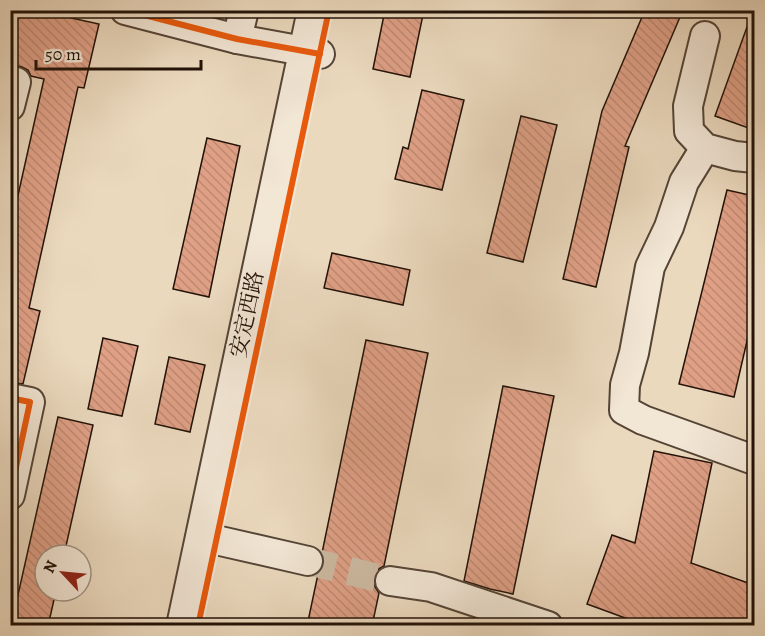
<svg xmlns="http://www.w3.org/2000/svg" width="765" height="636" font-family="Alegreya,'Noto Serif SC',serif">
  <defs>
    <pattern id="building-back-hatch" width="6" height="6" patternUnits="userSpaceOnUse" patternTransform="scale(1.5)"><rect width="6" height="6" fill="#dfa086"/><path d="M-1 5l2 2M0 0l6 6M5-1l2 2" fill="none" stroke="#bf8972"/></pattern>
  </defs>
  <rect width="100%" height="100%" fill="#ebd9be"/>
  <filter id="stains"><feTurbulence type="fractalNoise" baseFrequency=".00333" numOctaves="4"/><feColorMatrix values="0 0 0 0 .2 0 0 0 0 .09 0 0 0 0 .02 0 0 0 .5 -.17"/></filter>
  <radialGradient id="worn" r=".72"><stop offset=".6" stop-color="#630" stop-opacity="0"/><stop offset="1" stop-color="#630" stop-opacity=".3"/></radialGradient>
  <!-- building -->
  <g fill="url(#building-back-hatch)" stroke="#221208" stroke-width="1.5">
    <polygon points="10,10 35,10 99,24 84,88 78,87 29,308 40,311 23,384 10,382 10,231 44,79 31,76 28,70 22,67 10,64"/>
    <polygon points="385,10 424,10 410,77 373,69"/>
    <polygon points="645,10 683,10 625,146 629,147 596,287 563,279 602,111"/>
    <polygon points="752,13 754,14 754,130 715,116"/>
    <polygon points="422,90 464,100 442,190 395,179 403,147 408,149"/>
    <polygon points="521,116 557,125 523,262 487,253"/>
    <polygon points="207,138 240,146 209,297 173,289"/>
    <polygon points="727,190 754,196 754,311 734,397 679,384"/>
    <polygon points="332,253 410,270 403,305 324,288"/>
    <polygon points="103,338 138,346 122,416 88,409"/>
    <polygon points="366,340 428,353 384,566 377,570 374,578 375,587 379,593 372,626 307,626 318,574 324,564 322,553"/>
    <polygon points="169,357 205,365 190,432 155,424"/>
    <polygon points="503,386 554,396 513,594 490,589 464,581"/>
    <polygon points="58,417 93,425 64,555 45,555 45,591 56,591 48,626 11,626"/>
    <polygon points="654,451 712,463 691,563 754,585 754,626 647,626 587,604 612,535 635,543"/>
  </g>
  <g fill="none" stroke-linecap="round" stroke-linejoin="round">
    <!-- minor-tunnel -->
    <polyline stroke="#cdbba3" stroke-width="28" stroke-dasharray="28 14" stroke-linecap="butt" points="308,561 390,581"/>
    <defs>
      <g id="minor">
        <polyline points="125,10 237,39 320,54"/>
        <polyline points="705,36 688,106 689,131 705,148 735,156 754,158"/>
        <polyline points="237,39 244,10"/>
        <polyline points="10,80 16,82 10,106"/>
        <polyline points="705,148 684,182 669,227 650,267 634,353 625,385 624,410 643,420 754,460"/>
        <polyline points="10,398 30,402 10,495"/>
        <polyline points="216,540 308,561"/>
        <polyline points="390,581 431,587 548,626"/>
        <polyline points="181,626 312,10"/>
      </g>
    </defs>
    <!-- minor casing -->
    <use href="#minor" stroke="#544436" stroke-width="32"/>
    <!-- minor -->
    <use href="#minor" stroke="#f2e6d5" stroke-width="28"/>
    <defs>
      <g id="cycleway">
        <polyline points="125,10 237,39 320,54"/>
        <polyline points="10,398 30,402 10,495"/>
        <polyline points="198,626 329,10"/>
      </g>
    </defs>
    <!-- cycleway casing -->
    <use href="#cycleway" stroke="#f2e6d5" stroke-width="10"/>
    <!-- cycleway -->
    <use href="#cycleway" stroke="#e8590c" stroke-width="6"/>
  </g>
  <g text-anchor="middle" stroke-width="4.5" stroke-linejoin="round" paint-order="stroke">
    <!-- street labels -->
    <g font-size="22" fill="#221208" stroke="#f2e6d5">
      <text transform="translate(246 314) rotate(-78)" y="8">安定西路</text>
    </g>
  </g>
  <!-- margin -->
  <rect width="765" height="636" fill="none" stroke="#ebd9be" stroke-width="36"/>
  <rect x="12" y="12" width="741" height="612" fill="none" stroke="#221208" stroke-width="3"/>
  <rect x="18" y="18" width="729" height="600" fill="none" stroke="#221208" stroke-width="1.5"/>
  <!-- north arrow -->
  <g transform="translate(63 573) rotate(296)"><circle r="28" fill="#f2e6d5" stroke="#9f9183" stroke-width="1.5"/>
  <path d="M0-4.5L10 22L0 15L-10 22Z" fill="#8f2418"/>
  <text y="-9" font-size="16" font-weight="bold" text-anchor="middle" fill="#221208">N</text>
  </g>
  <!-- scale -->
  <path d="M36 60v9h165v-9" fill="none" stroke="#221208" stroke-width="3"/>
  <text x="45" y="60" font-size="18" fill="#221208" stroke="#f2e6d5" stroke-width="4.5" paint-order="stroke">50 m</text>
  <rect width="100%" height="100%" filter="url(#stains)"/>
  <rect width="100%" height="100%" fill="url(#worn)"/>
</svg>
